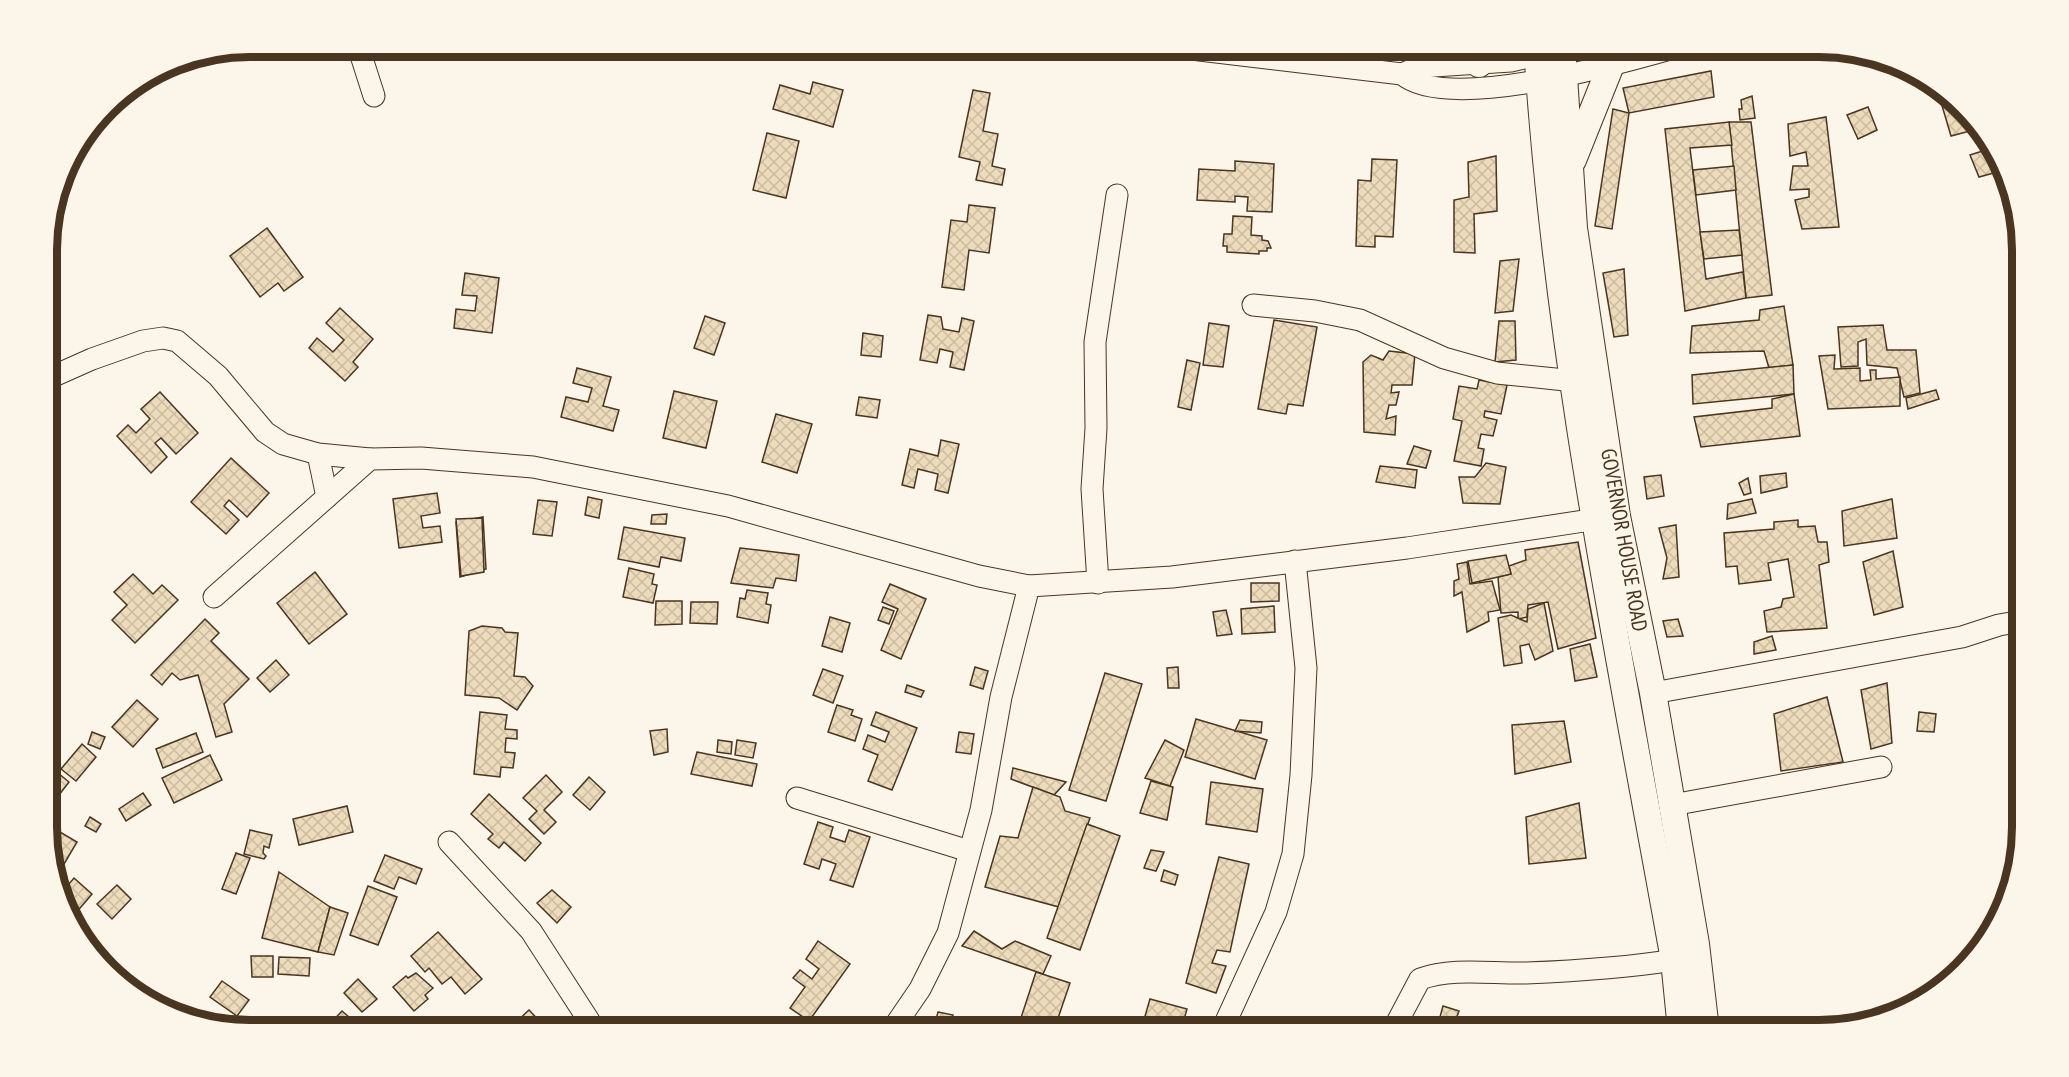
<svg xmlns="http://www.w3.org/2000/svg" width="2069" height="1077" font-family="'PT Sans Narrow',sans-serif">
  <defs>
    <pattern id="building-cross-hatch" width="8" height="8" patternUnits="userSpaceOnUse" patternTransform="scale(1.5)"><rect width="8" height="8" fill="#ecdcbc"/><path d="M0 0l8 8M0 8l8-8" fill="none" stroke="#ccbda1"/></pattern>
  </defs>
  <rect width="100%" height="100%" fill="#fbf6e9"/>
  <!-- building -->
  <g fill="url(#building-cross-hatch)" stroke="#4a3520" stroke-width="1.5">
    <polygon points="1711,71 1714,97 1629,113 1623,88"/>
    <polygon points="813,82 843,90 833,127 773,109 780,85 810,94"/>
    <polygon points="973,90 990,93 983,131 998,134 992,166 1005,169 1002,185 976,180 980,162 959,157"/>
    <polygon points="1938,92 1967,118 1970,131 1951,136"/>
    <polygon points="1752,96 1755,118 1740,120 1739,109 1742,109 1741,100"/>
    <polygon points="1868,107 1877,130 1858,139 1847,115"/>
    <polygon points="1613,109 1629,113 1612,229 1595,226"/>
    <polygon points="1826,117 1839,227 1802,229 1795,200 1809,197 1809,189 1790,190 1793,166 1808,166 1806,152 1790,156 1788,124"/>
    <polygon points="1729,122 1751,122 1772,295 1746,298"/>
    <polygon points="1729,122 1732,145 1690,148 1706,279 1743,272 1746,298 1685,311 1665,129"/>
    <polygon points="767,133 799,141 786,198 753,190"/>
    <polygon points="1992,148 2001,171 1979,177 1970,155"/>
    <polygon points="1496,156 1497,211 1474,214 1475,253 1454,252 1454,200 1469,197 1468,162"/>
    <polygon points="1372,159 1397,160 1393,237 1375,236 1375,247 1356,246 1358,180 1371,181"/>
    <polygon points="1235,161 1274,164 1272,212 1247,211 1248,197 1235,196 1235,202 1197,200 1199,169 1235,171"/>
    <polygon points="1734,166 1736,190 1696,195 1693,170"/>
    <polygon points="969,205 995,208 989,253 969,250 964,290 942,287 951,220 967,222"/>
    <polygon points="1233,216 1252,217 1251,235 1262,236 1262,240 1268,241 1271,248 1267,248 1267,251 1259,251 1259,254 1227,252 1227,246 1223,246 1224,234 1232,234"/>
    <polygon points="267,228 303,277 284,291 278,283 260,297 230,256"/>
    <polygon points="1739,230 1742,255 1704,259 1700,232"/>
    <polygon points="1519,259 1513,311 1495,313 1500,261"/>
    <polygon points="1624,269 1628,335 1614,337 1603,273"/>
    <polygon points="465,273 499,278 492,333 454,328 456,309 475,311 477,296 462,295"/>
    <polygon points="1784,306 1793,365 1769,368 1764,351 1690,353 1692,326 1759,320 1760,310"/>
    <polygon points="340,308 373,339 353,362 358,367 345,381 309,348 317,338 333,352 344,340 326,323"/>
    <polygon points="928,315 941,317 943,329 959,332 962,318 974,321 964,370 950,367 953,352 940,349 937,363 920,360"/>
    <polygon points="705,316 725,323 714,355 694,348"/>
    <polygon points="1274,320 1317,327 1303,406 1288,404 1286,414 1258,409"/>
    <polygon points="1499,321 1515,321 1516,360 1495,362"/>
    <polygon points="1209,323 1229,326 1223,367 1203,365"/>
    <polygon points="1883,325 1887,350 1916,350 1920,393 1904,397 1897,368 1867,365 1866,339 1858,342 1858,366 1841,367 1838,327"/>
    <polygon points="863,333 883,336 881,357 861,355"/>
    <polygon points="1389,351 1415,354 1412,385 1392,385 1391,393 1399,392 1396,405 1389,405 1386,419 1396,416 1395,435 1364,432 1363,362 1371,355 1383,360"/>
    <polygon points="1835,355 1834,369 1860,368 1860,381 1871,380 1870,370 1876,370 1876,379 1900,377 1900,406 1828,409 1819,356"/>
    <polygon points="1187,360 1200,363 1191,410 1178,407"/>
    <polygon points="1793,365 1794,394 1693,404 1692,375"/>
    <polygon points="577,368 611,377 603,406 619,410 613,431 561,417 566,397 588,402 592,388 573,383"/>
    <polygon points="1479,380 1507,385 1501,414 1485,411 1484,417 1497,420 1493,436 1481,434 1478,448 1484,449 1481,466 1454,461 1462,421 1453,419 1459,386 1477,389"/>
    <polygon points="1936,390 1939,399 1908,409 1906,398"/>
    <polygon points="674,391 717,401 706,448 663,438"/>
    <polygon points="160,392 198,433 176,454 161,438 155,443 167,457 151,473 117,436 128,425 136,433 150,419 141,409"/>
    <polygon points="1794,394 1800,436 1701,447 1694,417 1772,408 1772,399"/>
    <polygon points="859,397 880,400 877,418 856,415"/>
    <polygon points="776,414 812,424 797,473 762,462"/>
    <polygon points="941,440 959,444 948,493 935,490 938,474 918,469 914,488 902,485 910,449 938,456"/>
    <polygon points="1414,446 1431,451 1426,468 1407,464"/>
    <polygon points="231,458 269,493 247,517 229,500 224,506 239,520 226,534 191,502"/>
    <polygon points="1486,463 1506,467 1500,504 1463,503 1459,477 1475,477"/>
    <polygon points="1380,466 1417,470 1415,488 1376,482"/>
    <polygon points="1786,473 1787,487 1761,493 1760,476"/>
    <polygon points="1661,475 1664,496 1647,499 1644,477"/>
    <polygon points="1748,478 1751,493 1744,495 1739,483"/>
    <polygon points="437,493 440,513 421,516 423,528 440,526 442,542 399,548 393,499"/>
    <polygon points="588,497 602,500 599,518 585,515"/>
    <polygon points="1752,499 1756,513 1727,519 1728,504"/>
    <polygon points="1892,499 1897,538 1844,546 1842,511"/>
    <polygon points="538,500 557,502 552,536 533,534"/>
    <polygon points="667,514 666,524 651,524 652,515"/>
    <polygon points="483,517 486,569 460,577 456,522"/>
    <polygon points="482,518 484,572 461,576 456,519"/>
    <polygon points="1798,520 1798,527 1815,526 1818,542 1827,542 1829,562 1819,565 1827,628 1767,632 1764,611 1781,607 1783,599 1794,597 1788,559 1768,563 1771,580 1739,584 1737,566 1726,567 1724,533 1774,529 1774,522"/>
    <polygon points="1676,525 1679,577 1663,579 1667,558 1659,528"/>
    <polygon points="624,527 685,538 681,561 661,557 659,567 618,559"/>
    <polygon points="1578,542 1596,638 1558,649 1548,602 1528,605 1527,617 1518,619 1518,612 1501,613 1498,577 1511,574 1509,566 1526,560 1525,550"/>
    <polygon points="740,548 799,555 796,581 776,578 773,588 731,583"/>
    <polygon points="1893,551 1903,607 1874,615 1863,562"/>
    <polygon points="1506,555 1511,574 1472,583 1468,561"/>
    <polygon points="1467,562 1470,584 1492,581 1500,610 1488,612 1489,621 1467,632 1462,592 1454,596 1454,581 1459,579 1457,564"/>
    <polygon points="629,568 654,574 652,584 657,585 653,603 623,597"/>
    <polygon points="315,572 347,614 309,644 277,603"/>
    <polygon points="133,574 153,594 162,585 178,600 135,643 112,620 127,605 114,592"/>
    <polygon points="1251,583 1279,583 1279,601 1251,602"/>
    <polygon points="890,584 926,599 901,659 881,650 898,609 882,602"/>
    <polygon points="747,590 768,593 766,604 771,605 768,623 737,617 740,598 745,599"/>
    <polygon points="656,601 682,601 682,624 655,625"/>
    <polygon points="691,602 718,602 717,624 690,623"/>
    <polygon points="1544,603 1553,651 1535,660 1529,644 1520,646 1522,663 1504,666 1498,618 1511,615 1527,622 1528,609"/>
    <polygon points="1274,606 1275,632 1242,634 1241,609"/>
    <polygon points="883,607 894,611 889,624 878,620"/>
    <polygon points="1226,610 1232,634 1217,636 1213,612"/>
    <polygon points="830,617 850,623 842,652 822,646"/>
    <polygon points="205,619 219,633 211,641 249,679 224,704 232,732 216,737 198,675 180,680 172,673 162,685 151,675"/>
    <polygon points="1678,619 1683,636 1667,637 1663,621"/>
    <polygon points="482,626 502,628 505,632 518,633 514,676 525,677 533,686 517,710 499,698 465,695 469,631"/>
    <polygon points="1772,636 1776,650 1754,654 1754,642"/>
    <polygon points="1590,644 1597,677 1575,681 1570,649"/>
    <polygon points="276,660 289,675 270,692 257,678"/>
    <polygon points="975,667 988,671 983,689 970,685"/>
    <polygon points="1178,667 1179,688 1168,688 1167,668"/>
    <polygon points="823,669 843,676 833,703 813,695"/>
    <polygon points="1105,673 1142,684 1106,801 1069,790"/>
    <polygon points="1887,683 1892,743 1871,749 1861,690"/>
    <polygon points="907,685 924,691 921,697 905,692"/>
    <polygon points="1827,697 1843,762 1781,771 1774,714"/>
    <polygon points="137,700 158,719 133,747 112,727"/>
    <polygon points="837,705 853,710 851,715 862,719 855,741 828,732"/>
    <polygon points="480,712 507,715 505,729 517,730 517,739 506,738 505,752 515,753 513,768 501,767 500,777 474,774"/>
    <polygon points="876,712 917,728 892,790 868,781 878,755 863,749 868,735 885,742 889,732 871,725"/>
    <polygon points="1919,712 1936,714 1934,732 1917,731"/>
    <polygon points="1196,719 1267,740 1255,779 1185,757"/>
    <polygon points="1240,720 1262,722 1261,733 1235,731"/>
    <polygon points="1564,721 1571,762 1515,774 1512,725"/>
    <polygon points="667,729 668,752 654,755 650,731"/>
    <polygon points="92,732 105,737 100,749 88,744"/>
    <polygon points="959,732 974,734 971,754 956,752"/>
    <polygon points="196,733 203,752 163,768 156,749"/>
    <polygon points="718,740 732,742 731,754 717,752"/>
    <polygon points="737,740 756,743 753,758 735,755"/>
    <polygon points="1165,740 1184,750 1170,786 1145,778"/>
    <polygon points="82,744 96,757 76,781 61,769"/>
    <polygon points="697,752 757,764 752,786 691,774"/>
    <polygon points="210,755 222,780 174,803 162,778"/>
    <polygon points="1013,768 1066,782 1054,795 1011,779"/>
    <polygon points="58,773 69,782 52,804 48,801 48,786"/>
    <polygon points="546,775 562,792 544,810 556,822 544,834 529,819 537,811 523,798"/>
    <polygon points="589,777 605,792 590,810 573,795"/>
    <polygon points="1151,781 1173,787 1167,820 1140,813"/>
    <polygon points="1211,782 1263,789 1257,832 1206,824"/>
    <polygon points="1033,787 1060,797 1065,811 1090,818 1059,907 985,887 1000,836 1018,838"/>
    <polygon points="143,793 151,805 126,821 119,809"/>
    <polygon points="489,794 541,843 525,861 504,842 499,848 488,839 493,834 471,814"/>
    <polygon points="1579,803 1586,858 1529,864 1526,817"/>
    <polygon points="347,806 353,832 299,845 293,819"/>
    <polygon points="90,817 101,824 96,832 85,826"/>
    <polygon points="818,822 833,827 830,837 845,842 849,830 870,837 853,887 830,880 836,864 822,859 819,869 804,864"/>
    <polygon points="1087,824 1120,836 1080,950 1047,938"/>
    <polygon points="48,825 77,842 57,876 48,854"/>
    <polygon points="250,830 272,835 269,848 264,846 263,853 266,856 264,859 244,854"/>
    <polygon points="1151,850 1164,852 1156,871 1144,868"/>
    <polygon points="236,853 250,858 236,894 222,889"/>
    <polygon points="385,855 422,869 416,884 399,877 394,889 374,881"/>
    <polygon points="1219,857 1249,864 1230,952 1217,950 1212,963 1226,966 1216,993 1186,983"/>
    <polygon points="1164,870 1178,875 1175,885 1161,881"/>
    <polygon points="279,872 330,907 318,952 262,938"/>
    <polygon points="74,878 92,894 74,915 63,891"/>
    <polygon points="117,885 131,899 112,919 97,904"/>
    <polygon points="368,886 397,897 378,945 350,935"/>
    <polygon points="552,890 571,907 557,923 537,903"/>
    <polygon points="330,907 348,913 334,955 318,952"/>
    <polygon points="80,927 91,941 86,945 79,928"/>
    <polygon points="974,931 1002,949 1015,941 1051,956 1043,974 962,946"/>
    <polygon points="438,932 482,979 465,994 451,977 442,984 429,968 425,972 411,956"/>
    <polygon points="818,941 850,964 809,1021 790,1008 805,987 793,978 800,970 812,979 819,969 806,959"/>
    <polygon points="251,956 273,956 273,977 252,977"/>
    <polygon points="279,957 310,958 309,976 278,974"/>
    <polygon points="1036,972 1070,983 1054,1030 1017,1030"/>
    <polygon points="416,973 433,988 425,995 428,999 414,1011 393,987 406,976 408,978"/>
    <polygon points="358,979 377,999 362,1012 344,993"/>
    <polygon points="222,981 249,1000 237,1016 210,997"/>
    <polygon points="1150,999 1187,1009 1181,1030 1141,1030"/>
    <polygon points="1443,1006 1459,1011 1455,1022 1440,1017"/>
    <polygon points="529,1010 548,1030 516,1030 512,1026"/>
    <polygon points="342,1011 364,1030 324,1030"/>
    <polygon points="938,1012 953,1015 949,1030 933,1030"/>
    <polygon points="420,1017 428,1030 399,1030"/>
    <polygon points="1625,1018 1632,1030 1601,1030"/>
  </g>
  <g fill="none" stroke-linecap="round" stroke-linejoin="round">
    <defs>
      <g id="minor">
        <polyline points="358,46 374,96"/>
        <path d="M1166,46L1402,74C1447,114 1625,62 1681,46"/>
        <polyline points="1402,74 1418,67 1511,61 1575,46"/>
        <polyline points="1253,305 1315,311 1360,320 1444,358 1497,373 1575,381"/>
        <polyline points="47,379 92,359 143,341 163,338 177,341 218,376 265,432 283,444 318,454 370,459 421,458 533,467 728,506 979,576 1029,586"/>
        <polyline points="318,454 327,497"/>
        <polyline points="1098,583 1092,489 1096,428 1095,342 1117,195"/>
        <polyline points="214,597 370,459"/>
        <polyline points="1653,693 1962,637 1999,625 2022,621"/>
        <polyline points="797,798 969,851"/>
        <polyline points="1672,805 1881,767"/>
        <polyline points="449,842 531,931 595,1030"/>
        <polyline points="892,1030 920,989 948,933 981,810 1001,697 1029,586 1172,577 1407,548 1610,517"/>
        <polyline points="1222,1030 1276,912 1293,854 1301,775 1306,668 1295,561"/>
        <path d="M1393,1030L1420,979C1453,967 1492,974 1526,973C1576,971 1625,968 1674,960"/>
      </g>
      <g id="major">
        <path d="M1537,46C1556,354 1620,658 1674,960L1681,1030"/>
        <polyline points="1562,46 1574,228 1617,516 1653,693 1696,944 1706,1030"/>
        <polyline points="1479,64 1498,46"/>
        <polyline points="1573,160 1611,65"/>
      </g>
    </defs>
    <!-- minor casing -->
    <use href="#minor" stroke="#4a3520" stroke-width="23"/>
    <!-- major casing -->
    <use href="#major" stroke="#4a3520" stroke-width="28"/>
    <!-- minor -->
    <use href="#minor" stroke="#fbf6e9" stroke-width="21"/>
    <!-- major -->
    <use href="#major" stroke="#fbf6e9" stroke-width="26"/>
  </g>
  <g text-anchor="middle" stroke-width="4.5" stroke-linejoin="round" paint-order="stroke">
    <!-- street labels -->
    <g font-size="21" fill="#4a3520" stroke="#fbf6e9">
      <text transform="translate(1624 540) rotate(80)" y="7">GOVERNOR HOUSE ROAD</text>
    </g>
  </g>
  <!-- crop -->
  <path d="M0 0H2069V1077H0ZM250 57H1819A193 193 0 0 1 2012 250V827A193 193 0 0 1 1819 1020H250A193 193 0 0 1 57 827V250A193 193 0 0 1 250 57Z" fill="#fbf6e9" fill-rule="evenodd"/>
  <path fill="none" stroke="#4a3520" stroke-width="8" d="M250 57H1819A193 193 0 0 1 2012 250V827A193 193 0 0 1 1819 1020H250A193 193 0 0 1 57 827V250A193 193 0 0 1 250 57Z"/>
</svg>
